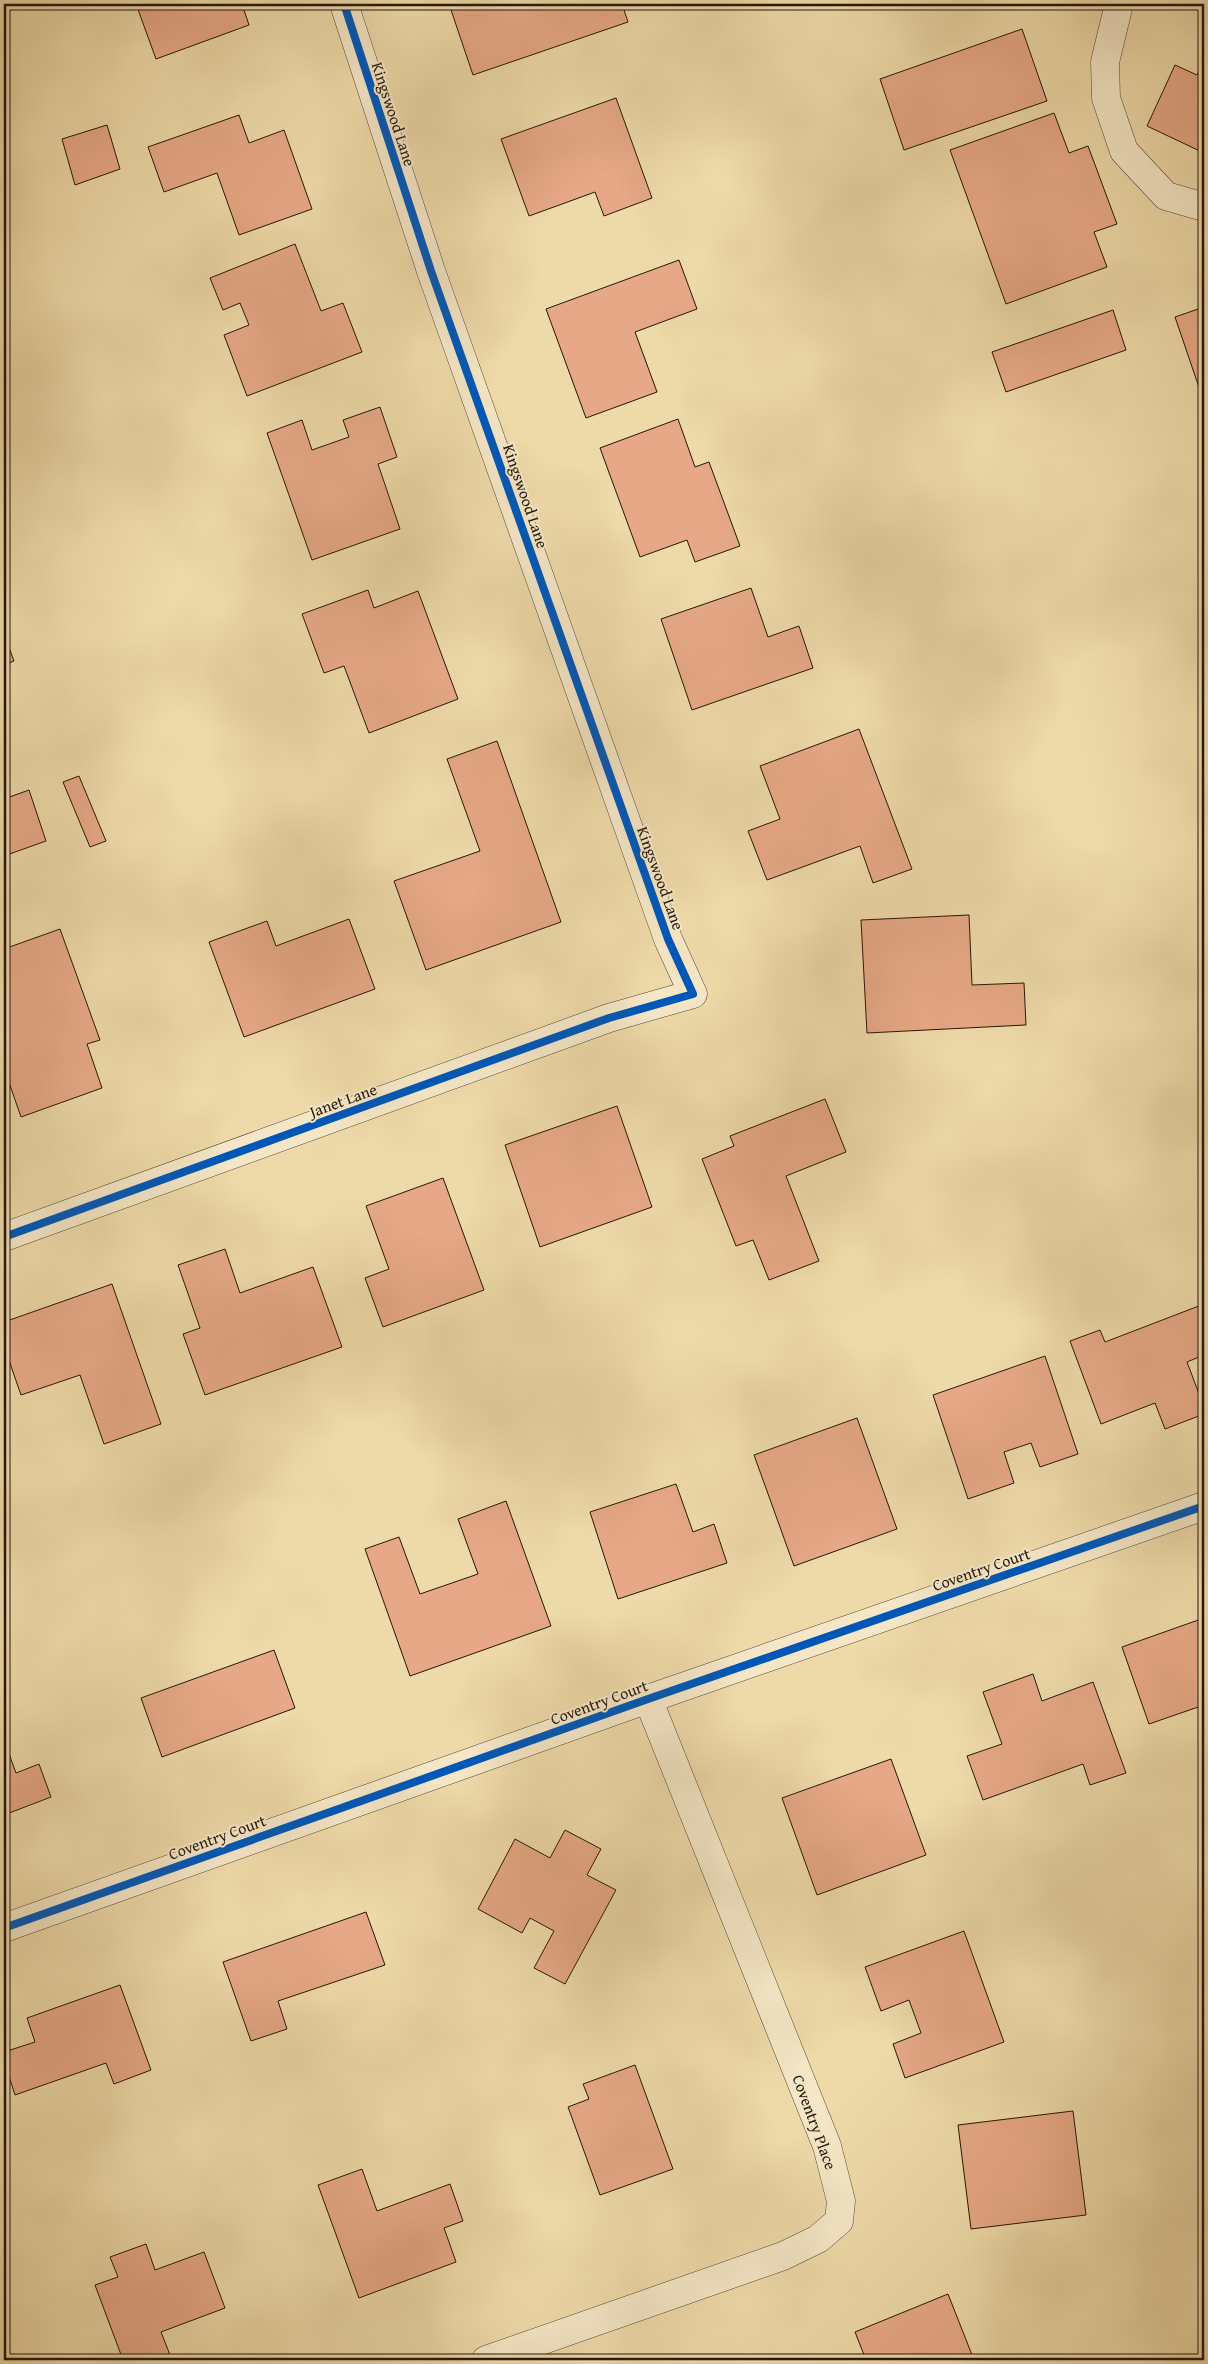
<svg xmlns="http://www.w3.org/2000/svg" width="1208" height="2364" font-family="'Gentium Book Plus',serif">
  <rect width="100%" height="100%" fill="#eed9a8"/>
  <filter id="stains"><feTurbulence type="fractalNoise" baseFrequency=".004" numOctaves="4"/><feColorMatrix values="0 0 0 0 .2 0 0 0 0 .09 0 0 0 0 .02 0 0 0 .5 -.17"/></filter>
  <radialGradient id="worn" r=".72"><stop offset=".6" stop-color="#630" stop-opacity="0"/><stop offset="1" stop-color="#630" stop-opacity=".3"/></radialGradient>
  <!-- building -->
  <g fill="#e6a886" stroke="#251708">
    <polygon points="136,4 242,4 249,25 156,59"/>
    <polygon points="449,4 622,4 628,22 473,75"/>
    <polygon points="1022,29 1047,101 904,150 880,79"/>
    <polygon points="1204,59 1204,153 1147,126 1175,65 1197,75"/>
    <polygon points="616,98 652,198 604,216 595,192 529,216 501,139"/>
    <polygon points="1054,113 1069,153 1088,146 1117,224 1094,232 1107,267 1006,304 950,150"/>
    <polygon points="239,115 249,143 284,130 312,209 239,235 217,173 164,192 148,147"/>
    <polygon points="107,125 120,169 75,185 62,139"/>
    <polygon points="295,244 321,311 343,303 362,352 247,396 224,335 249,325 240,303 223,310 210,278"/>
    <polygon points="679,260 697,309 635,332 657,392 586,418 546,309"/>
    <polygon points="1204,307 1204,402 1175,317"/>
    <polygon points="1113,310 1126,350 1006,392 992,352"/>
    <polygon points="380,407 397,457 378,464 400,529 312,560 267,433 302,420 312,450 349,437 343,420"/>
    <polygon points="678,419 695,467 709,462 740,546 695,562 687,540 640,557 600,448"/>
    <polygon points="751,588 768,637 799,626 813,668 692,710 661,619"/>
    <polygon points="368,590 374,608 418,591 458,699 369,733 344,666 324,673 302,614"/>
    <polygon points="4,634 14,661 4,665"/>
    <polygon points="859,729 912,869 873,883 860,846 767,880 748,831 780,819 760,766"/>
    <polygon points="497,741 561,922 426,970 394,881 480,851 447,759"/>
    <polygon points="79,776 106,841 90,847 63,782"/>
    <polygon points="29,790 46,841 4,856 4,799"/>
    <polygon points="969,915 972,985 1024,983 1026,1025 867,1033 861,920"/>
    <polygon points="349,919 375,989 244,1037 209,942 267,921 276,946"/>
    <polygon points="60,929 100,1040 87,1044 102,1088 21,1117 4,1068 4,949"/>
    <polygon points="825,1099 846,1152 786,1176 819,1261 769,1280 753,1240 736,1246 702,1159 734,1146 730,1136"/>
    <polygon points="617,1106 652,1207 540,1247 505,1145"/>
    <polygon points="443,1178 484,1290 383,1327 365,1278 389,1269 366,1206"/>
    <polygon points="225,1249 240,1293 313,1267 342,1347 205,1395 183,1334 200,1328 178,1265"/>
    <polygon points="112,1284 161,1424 104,1444 80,1375 21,1395 4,1346 4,1322"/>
    <polygon points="1204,1304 1204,1355 1187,1362 1204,1407 1204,1414 1165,1429 1155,1403 1101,1424 1070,1341 1100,1330 1105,1342"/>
    <polygon points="1045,1356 1078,1454 1040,1467 1031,1443 1004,1452 1014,1483 968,1499 933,1395"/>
    <polygon points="857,1418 897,1529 794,1566 754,1455"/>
    <polygon points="676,1484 693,1532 714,1524 727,1563 618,1599 590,1512"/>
    <polygon points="506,1501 551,1626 410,1676 365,1549 399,1537 420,1594 478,1574 458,1519"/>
    <polygon points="1204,1618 1204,1705 1149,1724 1122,1647"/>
    <polygon points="274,1650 295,1708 162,1757 141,1698"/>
    <polygon points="1033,1674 1042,1701 1093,1682 1126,1773 1090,1785 1083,1764 983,1800 967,1756 1002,1744 983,1692"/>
    <polygon points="4,1740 16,1773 39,1764 51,1797 4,1815"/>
    <polygon points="891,1759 926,1855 817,1895 782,1798"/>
    <polygon points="565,1830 601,1849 587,1875 616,1890 565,1984 534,1968 554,1931 530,1918 522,1933 478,1909 515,1839 550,1858"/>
    <polygon points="366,1912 385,1965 278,2001 287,2029 251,2041 223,1962"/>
    <polygon points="964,1931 1004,2042 905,2078 893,2044 921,2033 909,2000 881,2011 865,1967"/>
    <polygon points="120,1985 151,2070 114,2084 106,2063 15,2095 4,2061 4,2052 35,2042 27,2018"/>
    <polygon points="635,2065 673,2169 600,2195 568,2107 589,2099 583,2084"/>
    <polygon points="1073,2111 1086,2215 971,2229 958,2125"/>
    <polygon points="362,2169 377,2211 450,2184 463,2221 444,2228 456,2262 359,2298 318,2185"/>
    <polygon points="146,2244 155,2270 204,2252 225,2308 161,2332 172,2360 123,2360 95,2285 118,2277 110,2257"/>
    <polygon points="948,2294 974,2360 866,2360 855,2332"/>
  </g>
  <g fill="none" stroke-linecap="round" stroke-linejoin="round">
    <defs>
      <g id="minor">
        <polyline points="1119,4 1105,62 1106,98 1124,151 1166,196 1204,207"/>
        <polyline points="4,1237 609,1018 693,994 668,939 431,271 344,4"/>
        <polyline points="4,1928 648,1699 1204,1506"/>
        <polyline points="486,2360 783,2256 818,2239 839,2221 841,2201 827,2146 648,1699"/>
      </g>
    </defs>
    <!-- minor casing -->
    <use href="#minor" stroke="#574830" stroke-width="29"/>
    <!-- minor -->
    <use href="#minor" stroke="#f4e6c6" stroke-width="28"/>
    <defs>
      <g id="cycleway">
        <polyline points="4,1237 609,1018 693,994 668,939 431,271 344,4"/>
        <polyline points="4,1928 648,1699 1204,1506"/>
      </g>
    </defs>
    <!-- cycleway casing -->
    <use href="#cycleway" stroke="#f4e6c6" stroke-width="11"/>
    <!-- cycleway -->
    <use href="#cycleway" stroke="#0057b8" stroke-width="8"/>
  </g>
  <g text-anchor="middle" stroke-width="4" stroke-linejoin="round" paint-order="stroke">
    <!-- street labels -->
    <g font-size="16" fill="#251708" stroke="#f4e6c6">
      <text transform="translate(394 114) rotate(72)" y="6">Kingswood Lane</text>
      <text transform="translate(526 496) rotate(71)" y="6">Kingswood Lane</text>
      <text transform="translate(661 878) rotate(70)" y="6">Kingswood Lane</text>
      <text transform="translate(343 1100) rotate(-20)" y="6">Janet Lane</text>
      <text transform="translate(981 1569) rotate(-19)" y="6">Coventry Court</text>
      <text transform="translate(599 1702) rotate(-20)" y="6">Coventry Court</text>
      <text transform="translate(217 1837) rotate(-20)" y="6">Coventry Court</text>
      <text transform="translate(815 2122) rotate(70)" y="6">Coventry Place</text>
    </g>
  </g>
  <!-- margin -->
  <rect width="1208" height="2364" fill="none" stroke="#eed9a8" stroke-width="20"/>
  <rect x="5" y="5" width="1198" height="2354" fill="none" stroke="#251708" stroke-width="2.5"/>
  <rect x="10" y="10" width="1188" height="2344" fill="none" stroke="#251708"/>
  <rect width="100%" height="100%" filter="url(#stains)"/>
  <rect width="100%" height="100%" fill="url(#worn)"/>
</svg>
